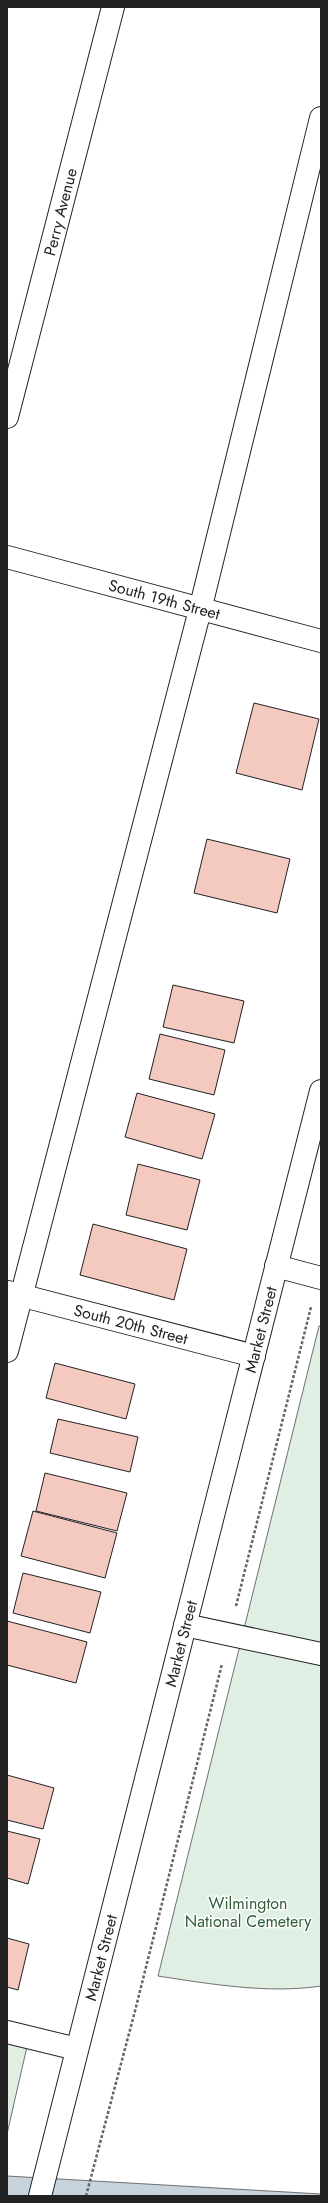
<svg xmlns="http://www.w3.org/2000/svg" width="328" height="2203" font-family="Jost,sans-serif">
  <rect width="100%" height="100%" fill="#fff"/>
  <!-- green -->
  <g fill="#e0efe3" stroke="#6f6f6f">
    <path d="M319,1326H321V1986C269,1994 210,1984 158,1976Z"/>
    <polygon points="7,2032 29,2038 7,2134"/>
  </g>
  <!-- water -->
  <polygon fill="#c7d3dd" stroke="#6f6f6f" points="7,2176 321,2194 321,2196 7,2196"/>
  <!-- building -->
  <g fill="#f3c9c0" stroke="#222">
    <polygon points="254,703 319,719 302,790 236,773"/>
    <polygon points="207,839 290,859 277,913 194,893"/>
    <polygon points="173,985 244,1001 234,1043 163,1027"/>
    <polygon points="160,1034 225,1050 214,1095 149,1079"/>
    <polygon points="137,1093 215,1114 202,1159 125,1137"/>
    <polygon points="138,1164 200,1180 187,1230 126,1215"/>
    <polygon points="93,1224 187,1249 174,1300 80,1275"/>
    <polygon points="55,1363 135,1384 126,1419 46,1398"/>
    <polygon points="58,1419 138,1437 130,1472 50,1453"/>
    <polygon points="45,1473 127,1493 117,1531 36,1511"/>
    <polygon points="33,1511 117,1533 105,1578 21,1556"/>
    <polygon points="23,1573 101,1592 90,1633 13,1613"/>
    <polygon points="7,1621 87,1642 76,1683 7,1665"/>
    <polygon points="7,1775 54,1788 43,1829 7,1820"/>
    <polygon points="7,1831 40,1839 28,1884 7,1878"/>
    <polygon points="7,1938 29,1944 18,1990 7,1987"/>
  </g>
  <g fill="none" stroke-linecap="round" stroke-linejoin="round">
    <defs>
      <g id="minor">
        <path id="s1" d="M7,417L113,7"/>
        <path id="s2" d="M7,557L321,641"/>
        <polyline points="276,1266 321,1278"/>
        <path id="s3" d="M8,1292L254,1356"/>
        <polyline points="7,1351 200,610 321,118"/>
        <polyline points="185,1625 321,1654"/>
        <polyline points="7,2032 77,2049"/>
      </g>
      <g id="major">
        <path id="s4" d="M40,2196L321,1091"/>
      </g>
    </defs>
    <!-- minor casing -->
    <use href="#minor" stroke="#222" stroke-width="24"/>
    <!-- major casing -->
    <use href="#major" stroke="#222" stroke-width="24"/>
    <!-- path -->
    <g stroke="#646464" stroke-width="2.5" stroke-dasharray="3 2" stroke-linecap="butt">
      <polyline points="236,1606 311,1307"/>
      <polyline points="86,2196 135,2011 222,1664"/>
    </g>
    <!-- minor -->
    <use href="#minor" stroke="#fff" stroke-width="22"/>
    <!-- major -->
    <use href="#major" stroke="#fff" stroke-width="22"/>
  </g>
  <g text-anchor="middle" stroke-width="3" stroke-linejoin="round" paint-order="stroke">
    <!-- street labels -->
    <g font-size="16" fill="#222" stroke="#fff">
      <text dy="6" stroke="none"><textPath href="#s1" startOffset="212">Perry Avenue</textPath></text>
      <text dy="6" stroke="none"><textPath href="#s2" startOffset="163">South 19th Street</textPath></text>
      <text dy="6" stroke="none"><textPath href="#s3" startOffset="127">South 20th Street</textPath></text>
      <text dy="6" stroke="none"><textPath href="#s4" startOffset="894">Market Street</textPath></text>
      <text dy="6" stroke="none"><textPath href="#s4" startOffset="570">Market Street</textPath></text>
      <text dy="6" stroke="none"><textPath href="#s4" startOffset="246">Market Street</textPath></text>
    </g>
    <!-- park labels -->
    <g font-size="16" fill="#2f5e38" stroke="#fff">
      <text x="248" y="1909">Wilmington<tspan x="248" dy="18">National Cemetery</tspan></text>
    </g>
  </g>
  <!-- border -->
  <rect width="328" height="2203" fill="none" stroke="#222222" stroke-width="16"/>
</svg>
